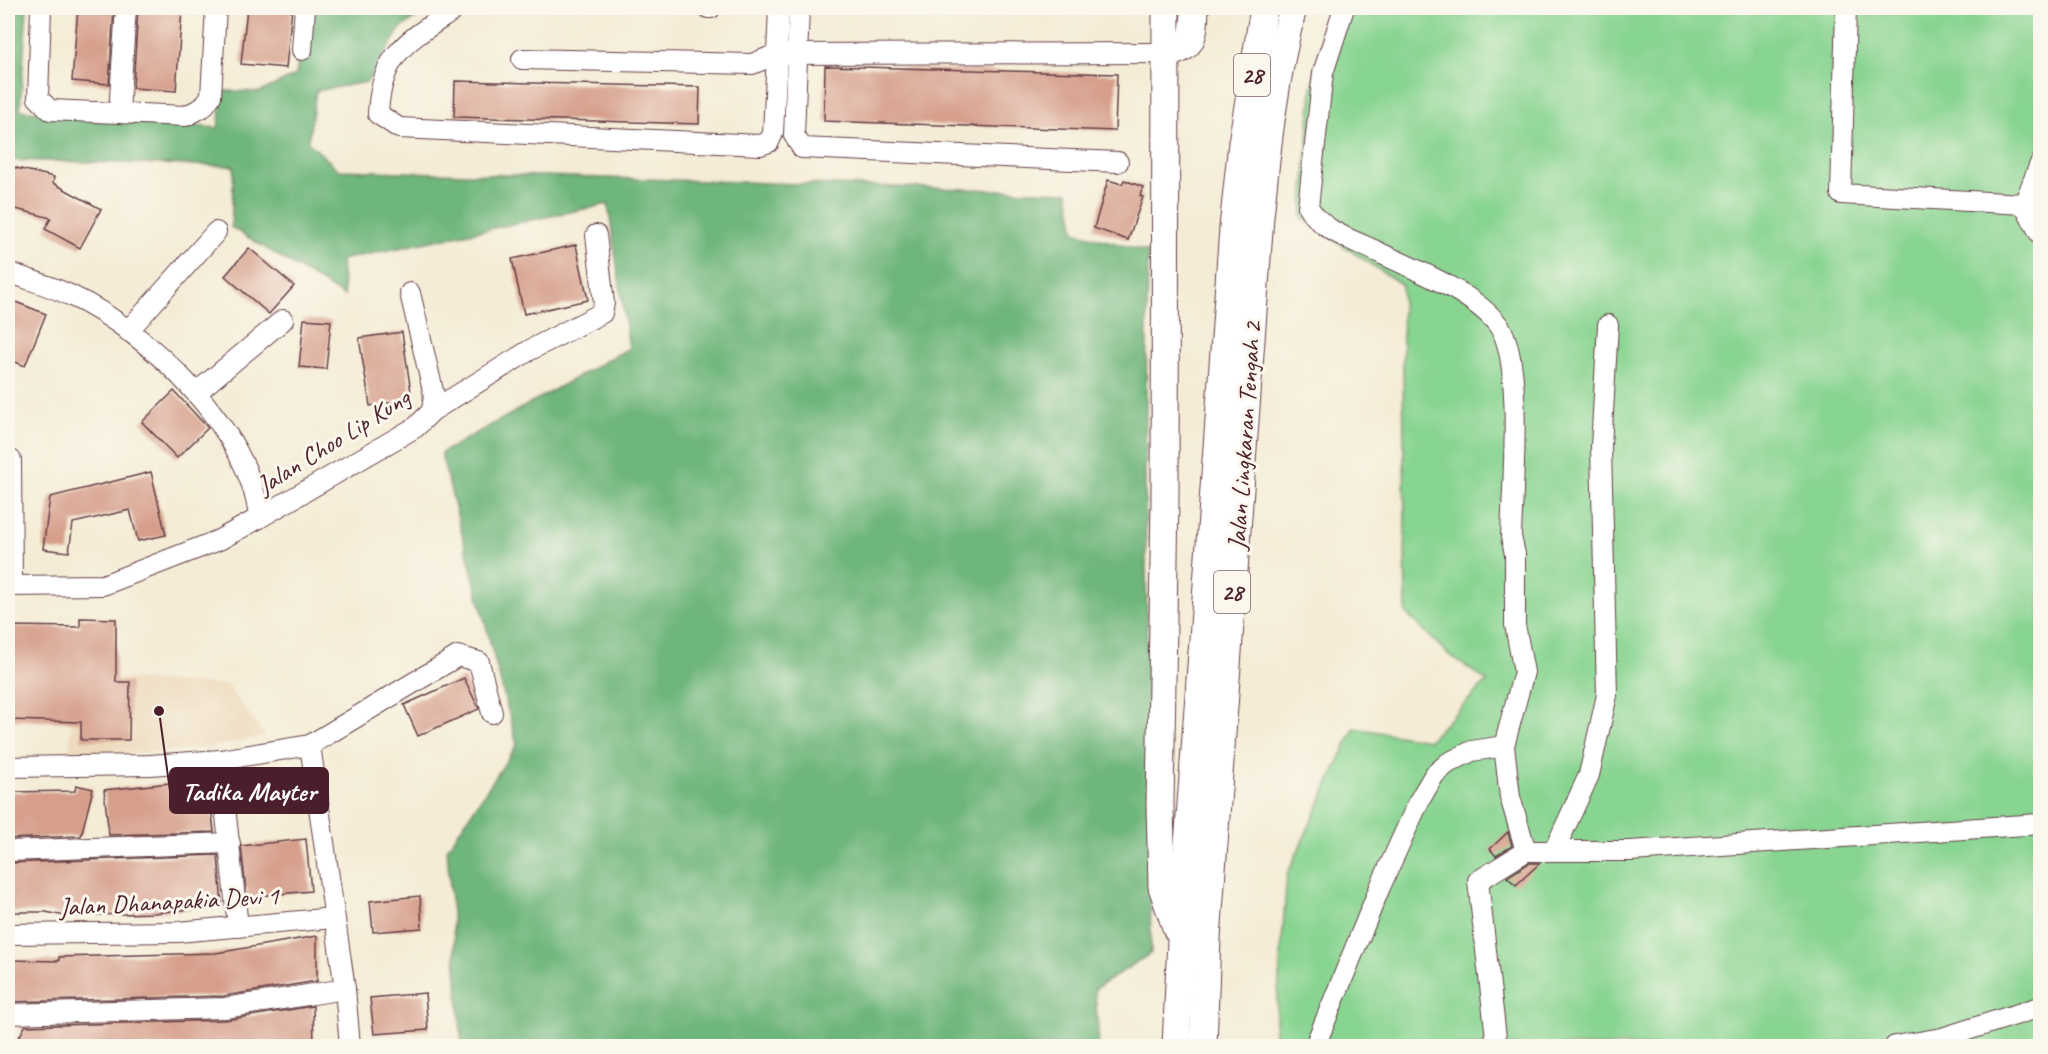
<svg xmlns="http://www.w3.org/2000/svg" width="2048" height="1054" font-family="Caveat,sans-serif">
  <rect width="100%" height="100%" fill="#fbf7ec"/>
  <filter id="ink" filterUnits="userSpaceOnUse"><feTurbulence type="fractalNoise" baseFrequency=".0167" numOctaves="2"/><feDisplacementMap in="SourceGraphic" scale="12" xChannelSelector="R" yChannelSelector="G"/><feConvolveMatrix kernelMatrix="1 2 1 2 8 2 1 2 1" color-interpolation-filters="sRGB"/></filter>
  <filter id="wash" filterUnits="userSpaceOnUse"><feTurbulence type="fractalNoise" baseFrequency=".008" numOctaves="4" result="noise"/><feDisplacementMap in="SourceGraphic" scale="24" xChannelSelector="R" yChannelSelector="G"/><feGaussianBlur stdDeviation="1.35" result="paint"/><feColorMatrix in="noise" values="0 0 0 0 0 0 0 0 0 0 0 0 0 0 0 0 0 1.4 0 .05"/><feComposite in="paint" operator="in"/></filter>
  <g filter="url(#wash)">
    <rect width="100%" height="100%" fill="#f4ecd6"/>
    <!-- built -->
    <polygon fill="#ecd8ba" points="76,676 227,685 265,736 202,749 131,754 69,752"/>
    <!-- green -->
    <polygon fill="#88d491" stroke="#697a5e" stroke-width="1.5" points="1332,8 2040,8 2040,1046 1274,1046 1287,875 1354,728 1429,740 1487,681 1449,655 1406,613 1402,285 1302,218 1312,87"/>
    <!-- forest -->
    <polygon fill="#6eb67b" stroke="#5c6a53" stroke-width="1.5" points="8,8 27,8 20,110 218,128 223,91 260,92 296,75 306,8 430,8 400,29 367,82 316,91 308,142 339,170 1068,192 1075,232 1148,252 1145,479 1151,953 1095,989 1099,1046 462,1046 447,849 517,745 441,453 629,348 608,204 341,260 344,296 231,227 234,166 8,160"/>
    <g id="blocks">
      <!-- building -->
      <g fill="#d69e8b">
        <polygon points="78,8 114,8 109,84 72,81"/>
        <polygon points="138,8 182,8 176,91 133,88"/>
        <polygon points="247,8 292,8 286,68 241,64"/>
        <polygon points="825,66 1117,74 1115,131 824,121"/>
        <polygon points="455,81 700,87 699,124 454,117"/>
        <polygon points="8,166 54,177 53,183 101,209 80,248 45,229 51,218 8,207"/>
        <polygon points="1108,180 1122,184 1124,180 1143,187 1140,196 1143,197 1128,240 1094,228"/>
        <polygon points="576,245 588,300 524,314 512,259"/>
        <polygon points="249,248 294,286 269,314 225,276"/>
        <polygon points="8,299 46,314 25,366 8,359"/>
        <polygon points="304,319 331,321 326,369 299,367"/>
        <polygon points="402,332 412,399 370,406 359,338"/>
        <polygon points="174,391 208,428 177,458 142,422"/>
        <polygon points="151,472 166,535 138,541 130,510 73,523 69,552 43,549 50,497"/>
        <polygon points="80,618 116,619 116,682 130,682 129,740 81,740 81,722 8,720 8,626 80,627"/>
        <polygon points="464,678 479,709 418,736 404,705"/>
        <polygon points="208,779 214,832 109,835 104,790"/>
        <polygon points="76,785 93,789 81,836 8,839 8,792 75,791"/>
        <polygon points="1508,832 1512,846 1496,856 1490,849"/>
        <polygon points="306,839 311,891 247,897 241,846"/>
        <polygon points="218,855 222,906 153,913 65,916 46,912 8,912 8,863"/>
        <polygon points="1529,863 1540,863 1516,885 1507,877"/>
        <polygon points="420,896 422,928 373,932 370,901"/>
        <polygon points="317,936 317,981 224,996 8,1002 8,960 59,961 59,957 216,953"/>
        <polygon points="425,993 428,1030 374,1034 370,998"/>
        <polygon points="313,1006 314,1047 14,1047 25,1026 225,1020"/>
      </g>
    </g>
  </g>
  <g filter="url(#ink)">
    <use href="#blocks" fill-opacity="0" stroke="#643e45" stroke-width="1.5"/>
    <g fill="none" stroke-linecap="round" stroke-linejoin="round">
      <defs>
        <g id="minor">
          <polyline points="41,8 38,98 50,110 186,116 203,107 211,96 216,8"/>
          <path d="M457,8C410,40 381,51 378,114L399,128L760,145L769,142L773,133L777,54L1166,53"/>
          <polyline points="708,8 711,8"/>
          <polyline points="799,8 794,135 802,148 1118,162"/>
          <path d="M1344,8L1323,73L1308,207C1324,233 1354,240 1380,253C1416,270 1475,293 1499,326C1524,360 1512,490 1511,537L1515,554V625L1524,672L1504,746L1510,797L1526,851"/>
          <polyline points="1846,8 1841,194 2024,204"/>
          <polyline points="302,50 305,8"/>
          <polyline points="522,59 752,64 777,54 779,8"/>
          <polyline points="119,112 126,8"/>
          <polyline points="2040,164 2024,204 2040,234"/>
          <path d="M8,272C29,280 51,286 72,296C149,332 251,431 259,518L416,427L432,411L434,395L410,293"/>
          <polyline points="128,331 216,232"/>
          <polyline points="197,392 283,320"/>
          <polyline points="432,411 530,350 602,313 604,303 596,235"/>
          <polyline points="11,460 12,586"/>
          <polyline points="8,586 103,585 219,540 259,518"/>
          <polyline points="310,745 345,989 350,1046"/>
          <polyline points="220,760 238,927"/>
          <polyline points="8,767 150,765 220,760 310,745 458,656 479,662 492,713"/>
          <polyline points="8,851 230,843"/>
          <polyline points="1554,851 1589,775 1607,695 1601,447 1608,325"/>
          <polyline points="8,934 178,932 334,918"/>
          <polyline points="8,1014 225,1008 345,989"/>
          <polyline points="1315,1046 1380,887 1419,801 1434,775 1448,763 1472,751 1504,746"/>
          <polyline points="1497,1046 1478,881 1526,851 1630,851 2040,824"/>
          <polyline points="1895,1046 1942,1038 2040,1007"/>
        </g>
        <g id="highway">
          <polyline points="1166,8 1165,498 1160,805 1162,887 1177,930"/>
          <path d="M1166,53C1195,50 1194,32 1195,8"/>
          <polyline points="1176,1046 1181,941 1233,228 1242,143 1264,8"/>
          <path d="M1203,1046L1207,938L1260,217C1267,146 1275,76 1293,8"/>
        </g>
      </defs>
      <!-- minor casing -->
      <use href="#minor" stroke="#643e45" stroke-width="22"/>
      <!-- highway casing -->
      <use href="#highway" stroke="#643e45" stroke-width="29"/>
      <!-- minor -->
      <use href="#minor" stroke="#fff" stroke-width="20"/>
      <!-- highway -->
      <use href="#highway" stroke="#fff" stroke-width="27"/>
    </g>
  </g>
  <g text-anchor="middle" stroke-width="6" stroke-linejoin="round" paint-order="stroke">
    <!-- shield labels -->
    <g fill="#fbf7ec" stroke="#7f6065" stroke-width="1.5">
      <rect x="1234" y="54" width="36" height="42" rx="4.5"/>
      <rect x="1214" y="571" width="36" height="42" rx="4.5"/>
    </g>
    <g font-size="24" font-weight="bold" fill="#4a1f2b">
      <text x="1252" y="83">28</text>
      <text x="1232" y="600">28</text>
    </g>
    <!-- street labels -->
    <g font-size="26" fill="#4a1f2b" stroke="#fbf7ec">
      <text transform="translate(1244 436) rotate(-86)" y="9">Jalan Lingkaran Tengah 2</text>
      <text transform="translate(333 441) rotate(-32)" y="9">Jalan Choo Lip Kung</text>
      <text transform="translate(169 901) rotate(-3)" y="9">Jalan Dhanapakia Devi 1</text>
    </g>
  </g>
  <!-- callouts -->
  <path fill="none" stroke="#4a1f2b" stroke-width="2" d="M159 711L170 791"/>
  <circle fill="#4a1f2b" stroke="#fbf7ec" stroke-width="2" cx="159" cy="711" r="6"/>
  <rect fill="#4a1f2b" stroke="#4a1f2b" stroke-width="2" x="170" y="768" width="158" height="45" rx="6"/>
  <g font-size="27" text-anchor="middle" font-weight="bold" fill="#fff">
    <text x="249" y="800">Tadika Mayter</text>
  </g>
  <!-- margin -->
  <rect width="2048" height="1054" fill="none" stroke="#fbf7ec" stroke-width="30"/>
</svg>
